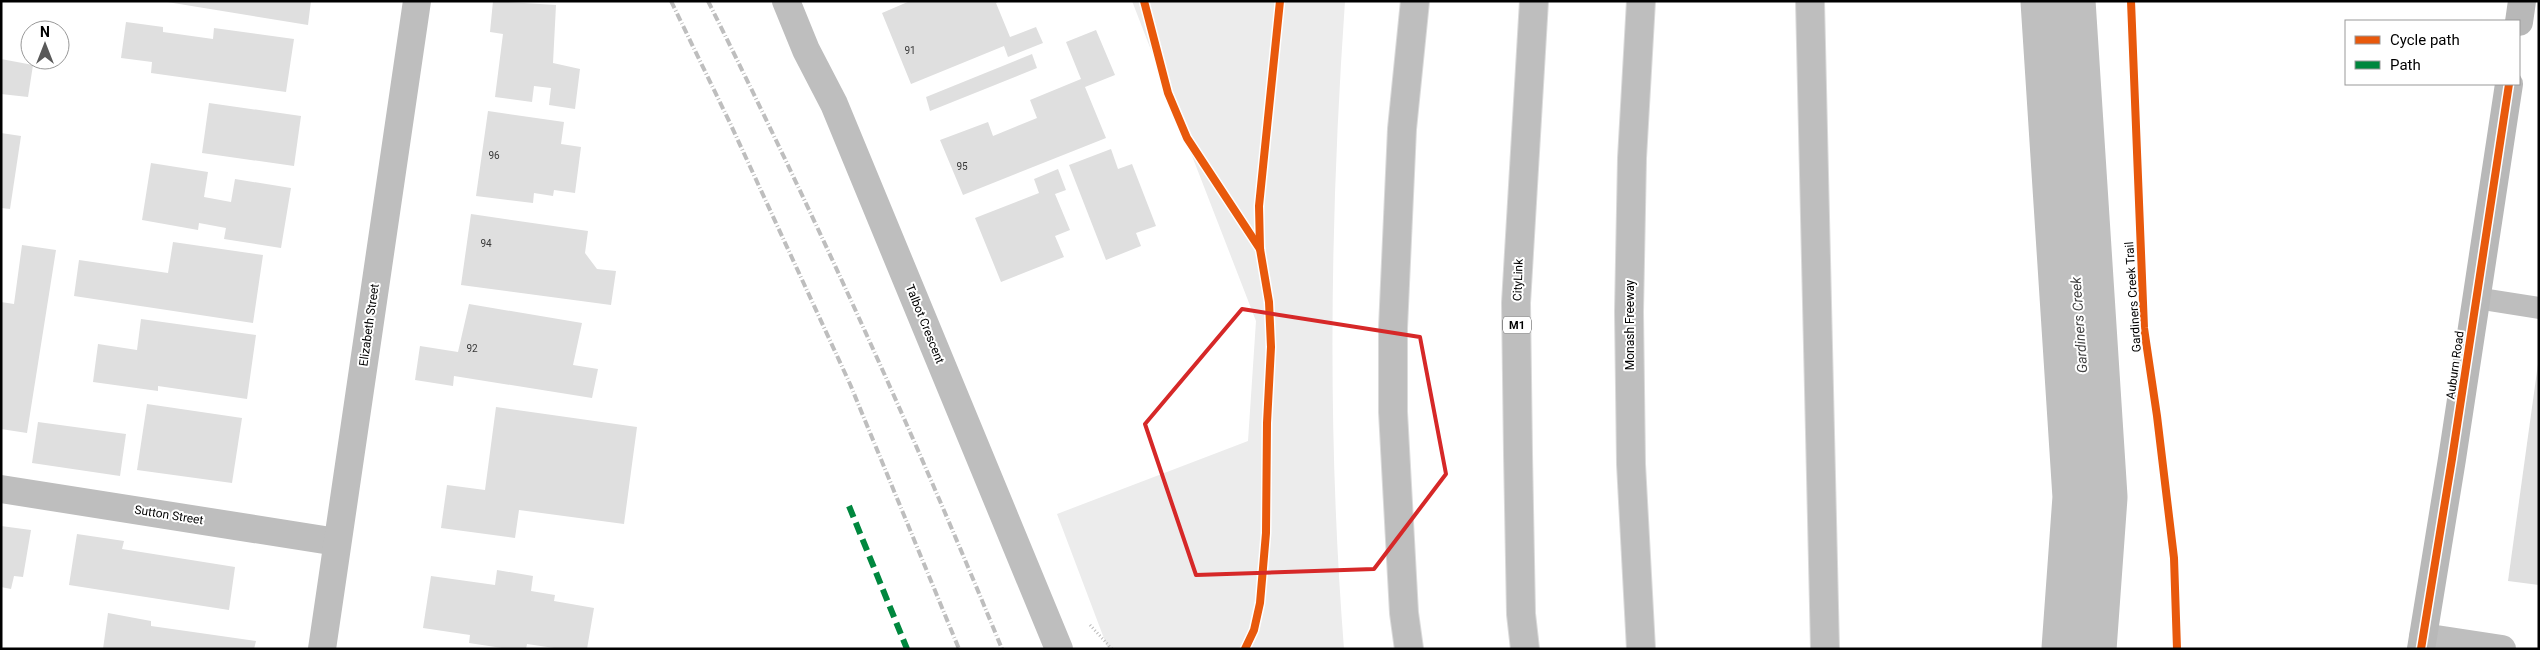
<svg xmlns="http://www.w3.org/2000/svg" width="2540" height="650" font-family="Roboto,sans-serif">
  <rect width="100%" height="100%" fill="#fff"/>
  <!-- green -->
  <path fill="#ececec" d="M1132,1H1345C1330,217 1327,433 1344,649H1108L1057,514L1248,441L1256,321Z"/>
  <g fill="none" stroke-linecap="round" stroke-linejoin="round">
    <!-- river -->
    <polyline stroke="#bfbfbf" stroke-width="75" points="2058,1 2090,497 2079,649"/>
  </g>
  <!-- building -->
  <g fill="#dfdfdf">
    <polygon points="161,1 311,1 308,25"/>
    <polygon points="493,1 556,5 553,63 580,69 575,109 549,105 551,88 534,86 532,102 495,97 503,34 490,32"/>
    <polygon points="910,1 1000,1 996,3 1010,37 1036,27 1043,43 1008,57 1004,46 911,84 882,13"/>
    <polygon points="126,22 163,27 163,32 213,39 214,28 294,39 286,92 151,73 152,62 121,58"/>
    <polygon points="1096,30 1115,75 1085,87 1106,138 963,195 940,140 988,122 993,136 1037,118 1030,100 1081,79 1066,42"/>
    <polygon points="1032,54 1037,68 930,111 926,97"/>
    <polygon points="1,59 33,65 28,97 1,94"/>
    <polygon points="209,103 301,116 294,166 202,153"/>
    <polygon points="488,111 564,122 561,144 581,147 575,193 554,190 553,196 534,193 533,203 476,196"/>
    <polygon points="1,133 21,136 10,209 1,208"/>
    <polygon points="1111,149 1118,169 1132,164 1156,226 1136,233 1141,246 1106,260 1069,165"/>
    <polygon points="151,163 208,172 204,197 231,202 235,179 291,188 281,248 224,239 226,228 199,223 198,230 142,220"/>
    <polygon points="1058,169 1066,190 1055,194 1070,230 1055,236 1064,257 1001,282 975,218 1039,193 1034,179"/>
    <polygon points="471,214 588,231 585,253 597,269 616,271 611,305 461,285"/>
    <polygon points="173,242 263,255 253,323 74,296 79,260 168,273"/>
    <polygon points="22,245 56,250 27,433 1,429 1,302 14,304"/>
    <polygon points="469,304 582,323 573,365 598,369 592,398 454,376 453,386 415,380 420,346 458,352"/>
    <polygon points="141,319 256,335 247,399 158,386 158,391 93,382 98,344 137,350"/>
    <polygon points="2538,364 2539,364 2539,585 2508,581"/>
    <polygon points="147,404 242,418 232,483 137,470"/>
    <polygon points="496,407 637,427 624,524 519,510 515,538 441,528 447,485 485,490"/>
    <polygon points="38,422 126,434 120,476 32,463"/>
    <polygon points="1,526 31,530 23,577 14,576 11,589 1,587"/>
    <polygon points="77,534 124,541 122,549 235,567 229,610 69,585"/>
    <polygon points="497,570 533,576 531,591 555,595 554,601 594,608 587,649 561,649 527,644 526,649 509,649 469,643 470,635 423,628 431,576 495,585"/>
    <polygon points="108,613 151,621 151,626 256,641 254,649 103,649"/>
  </g>
  <g fill="none" stroke-linecap="round" stroke-linejoin="round">
    <defs>
      <g id="motorway">
        <polyline points="1641,1 1632,158 1629,312 1631,464 1641,649"/>
        <polyline points="1810,1 1825,649"/>
        <polyline points="1409,649 1404,613 1393,412 1393,328 1402,129 1415,1"/>
        <polyline points="1525,649 1521,614 1518,454 1516,303 1534,1"/>
      </g>
    </defs>
    <!-- motorway casing -->
    <use href="#motorway" stroke="#dbdbdb" stroke-width="30"/>
    <!-- path -->
    <polyline stroke="#b9b9b9" stroke-width="3" stroke-dasharray="1 2.5" stroke-linecap="butt" points="1090,625 1112,649"/>
    <!-- service -->
    <polyline stroke="#bebebe" stroke-width="22" points="2476,298 2539,308"/>
    <!-- minor -->
    <g stroke="#bebebe" stroke-width="28">
      <polyline points="786,1 806,50 834,104 1059,649"/>
      <polyline points="1,489 337,542"/>
      <polyline points="2423,637 2502,649"/>
      <polyline points="322,649 417,1"/>
    </g>
    <!-- secondary -->
    <g stroke="#b8b8b8" stroke-width="28">
      <polyline points="2519,22 2522,1"/>
      <polyline points="2421,649 2452,459 2509,84"/>
    </g>
    <!-- motorway -->
    <use href="#motorway" stroke="#bebebe" stroke-width="28"/>
    <!-- rail -->
    <g stroke="#bebebe" stroke-width="4" stroke-dasharray="8 2.5 1 2.5" stroke-linecap="butt">
      <polyline points="671,1 730,123 850,384 959,649"/>
      <path d="M708,1C814,214 912,429 1002,649"/>
    </g>
    <!-- quiet -->
    <polyline stroke="#00873e" stroke-width="6" stroke-dasharray="12 6" stroke-linecap="butt" points="849,506 907,649"/>
    <defs>
      <g id="cycleway">
        <polyline points="1144,1 1168,93 1187,138 1260,249"/>
        <polyline points="2131,1 2144,328 2157,416 2174,558 2177,649"/>
        <polyline points="1245,649 1254,630 1260,603 1266,533 1267,423 1271,347 1269,302 1260,249 1259,206 1280,1"/>
        <polyline points="2421,649 2452,459 2509,84"/>
      </g>
    </defs>
    <!-- cycleway casing -->
    <use href="#cycleway" stroke="#fff" stroke-width="11"/>
    <!-- cycleway -->
    <use href="#cycleway" stroke="#e8590c" stroke-width="8"/>
  </g>
  <!-- marked area -->
  <path fill="none" stroke="#d62828" stroke-width="4" stroke-linejoin="round" d="M1242,309L1420,337L1446,474L1374,569L1196,575L1145,424Z"/>
  <g text-anchor="middle" stroke-width="4" stroke-linejoin="round" paint-order="stroke">
    <!-- number labels -->
    <g font-size="10" fill="#383838">
      <text x="910" y="54">91</text>
      <text x="494" y="159">96</text>
      <text x="962" y="170">95</text>
      <text x="486" y="247">94</text>
      <text x="472" y="352">92</text>
    </g>
    <!-- shield labels -->
    <rect fill="#fff" stroke="#4c4c4c" stroke-width="1" x="1503" y="316.5" width="28" height="17" rx="4"/>
    <g font-size="11" font-weight="bold" fill="#000">
      <text x="1517" y="329">M1</text>
    </g>
    <!-- street labels -->
    <g font-size="12" fill="#000" stroke="#fff">
      <text transform="translate(1518 280) rotate(-88)" y="4">CityLink</text>
      <text transform="translate(2133 297) rotate(-94)" y="4">Gardiners Creek Trail</text>
      <text transform="translate(925 324) rotate(68)" y="4">Talbot Crescent</text>
      <text transform="translate(369 325) rotate(-82)" y="4">Elizabeth Street</text>
      <text transform="translate(1630 325) rotate(-90)" y="4">Monash Freeway</text>
      <text transform="translate(2455 365) rotate(-82)" y="4">Auburn Road</text>
      <text transform="translate(169 515) rotate(9)" y="4">Sutton Street</text>
    </g>
    <!-- water labels -->
    <g font-size="14" font-style="italic" fill="#444" stroke="#fff">
      <text transform="translate(2079 325) rotate(-94)" y="5">Gardiners Creek</text>
    </g>
  </g>
  <!-- border -->
  <rect width="2540" height="650" fill="none" stroke="#000000" stroke-width="5"/>
  <!-- legend -->
  <rect x="2345" y="20" width="175" height="65" fill="#ffffff" stroke="#999999"/>
  <rect x="2355" y="36" width="25" height="8" fill="#e8590c" stroke="#999999"/>
  <text x="2390" y="45" font-size="15" fill="#000000">Cycle path</text>
  <rect x="2355" y="61" width="25" height="8" fill="#00873e" stroke="#999999"/>
  <text x="2390" y="70" font-size="15" fill="#000000">Path</text>
  <!-- north arrow -->
  <g transform="translate(45 45)"><circle r="24" fill="#ffffff" stroke="#999999"/>
  <path d="M0-4L9 19L0 12L-9 19Z" fill="#595959"/>
  <text y="-8" font-size="14" font-weight="bold" text-anchor="middle" fill="#000000">N</text>
  </g>
</svg>
